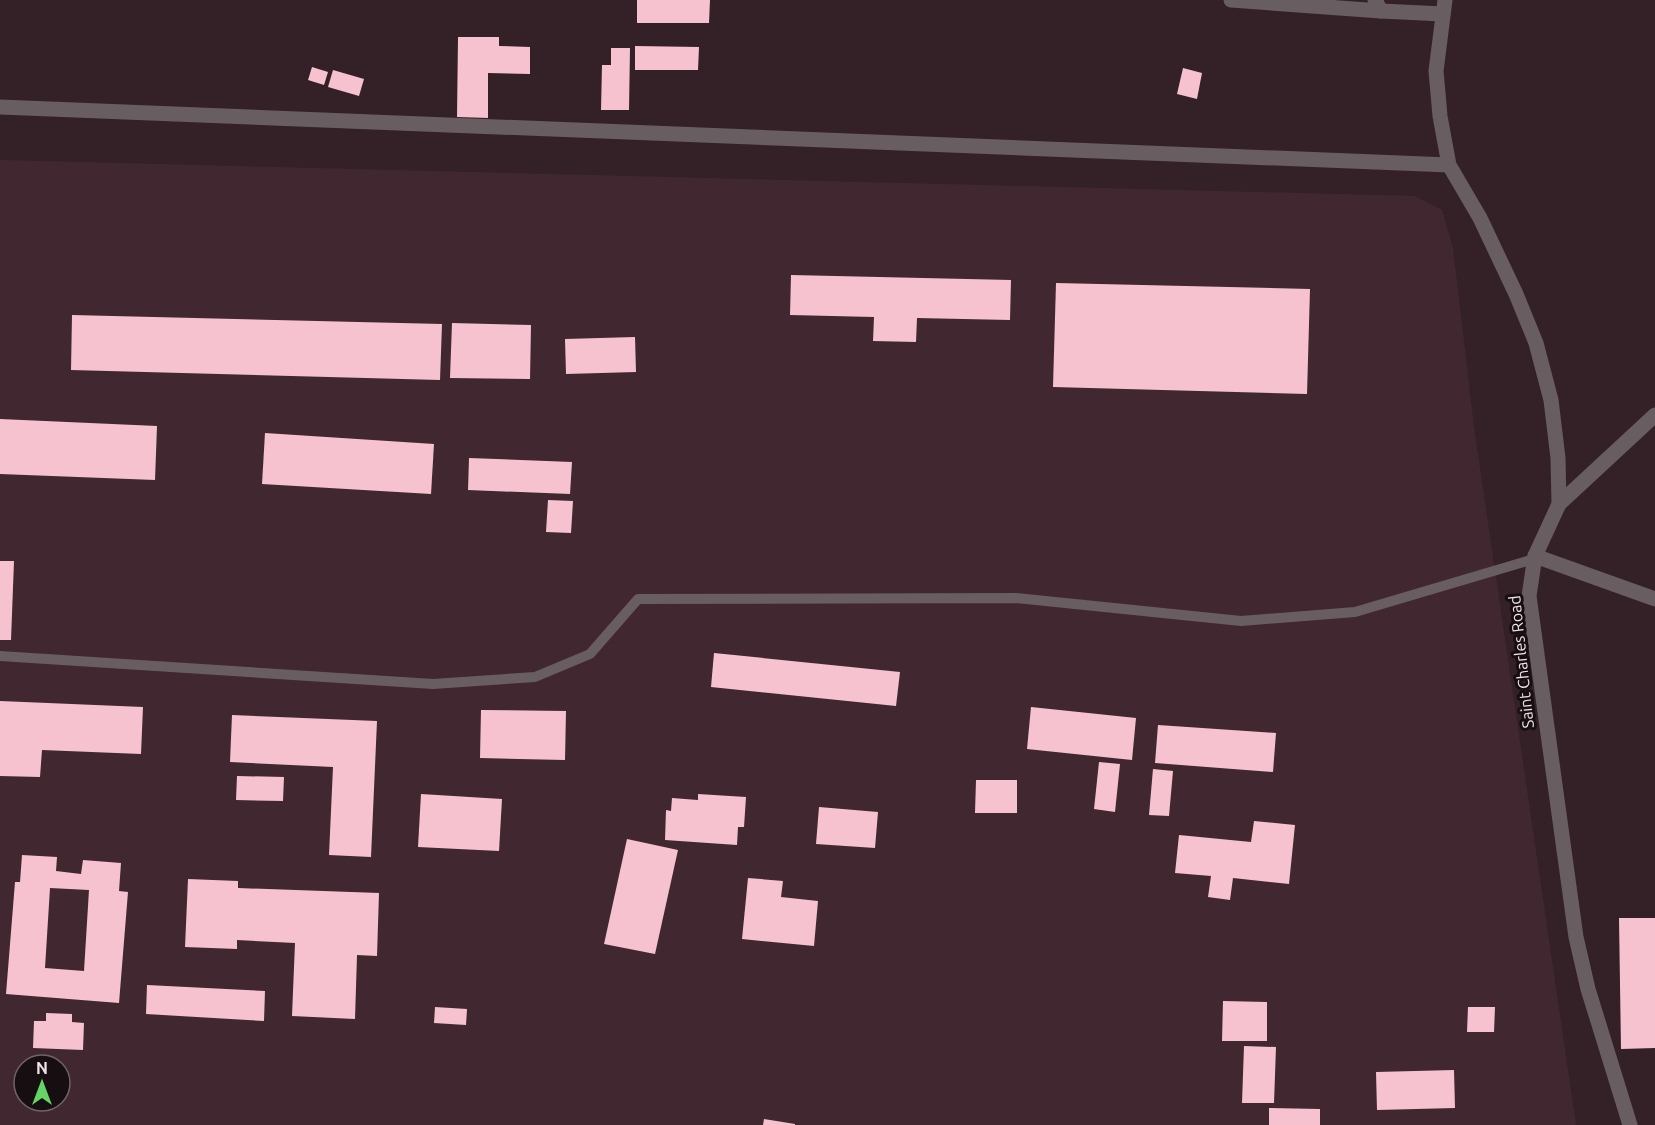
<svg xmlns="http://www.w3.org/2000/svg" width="1655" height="1125" font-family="Ubuntu,sans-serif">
  <rect width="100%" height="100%" fill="#342127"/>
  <!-- built -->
  <path fill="#412830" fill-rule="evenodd" d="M0,160L1414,196L1442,210L1453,248L1474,427L1576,1125H0ZM24,1065H60V1101H24Z"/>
  <!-- building -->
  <g fill="#f7c2d0" fill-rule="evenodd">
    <polygon points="637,0 710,0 709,23 637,23"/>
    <polygon points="458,37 499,37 499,46 530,47 530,74 488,73 488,118 457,117"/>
    <polygon points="635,46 699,47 698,70 635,70"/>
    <polygon points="611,48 630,48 629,110 601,110 602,65 611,65"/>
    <polygon points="312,67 328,72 324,85 308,80"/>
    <polygon points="1183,68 1202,73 1197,99 1177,94"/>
    <polygon points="333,70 364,79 359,96 328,87"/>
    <polygon points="791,275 1011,280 1010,320 917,318 916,342 873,341 874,317 790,315"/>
    <polygon points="1056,283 1310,289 1307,394 1053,387"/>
    <polygon points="72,315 442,324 440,380 71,370"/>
    <polygon points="452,323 531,325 530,379 450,378"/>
    <polygon points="635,337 636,372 566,374 565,339"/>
    <polygon points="0,419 157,426 155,480 0,474"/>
    <polygon points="265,433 434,444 431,494 262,484"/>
    <polygon points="469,458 572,462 570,494 468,490"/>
    <polygon points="548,500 573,501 571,533 546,532"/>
    <polygon points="0,561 14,561 11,640 0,640"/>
    <polygon points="714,653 900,672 896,706 711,687"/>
    <polygon points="0,701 143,707 141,754 42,750 40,777 0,776"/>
    <polygon points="1031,707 1136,718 1132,760 1027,749"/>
    <polygon points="481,710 566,711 565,760 480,758"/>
    <polygon points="232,715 377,721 371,857 329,855 333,767 230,762"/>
    <polygon points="1158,725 1276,733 1273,772 1155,763"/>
    <polygon points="1099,762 1120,764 1115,812 1094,809"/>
    <polygon points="1153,769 1173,771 1169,816 1149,815"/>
    <polygon points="237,776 284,777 283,801 236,800"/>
    <polygon points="976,780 1017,780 1017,813 975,813"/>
    <polygon points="421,794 502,799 499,851 418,847"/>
    <polygon points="698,794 746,797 744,827 738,827 737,845 665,840 666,810 671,811 672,798 698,800"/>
    <polygon points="819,807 878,812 875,848 816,844"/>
    <polygon points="1254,821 1295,825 1289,884 1233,878 1230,900 1208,897 1211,876 1175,873 1179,835 1251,842"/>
    <polygon points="627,839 678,850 655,954 604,944"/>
    <path d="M22,855L57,857L56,871L81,874L83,860L121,863L119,891L128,892L119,1003L6,994L15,882H20ZM50,888L89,890L84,971L45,968Z"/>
    <polygon points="748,878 783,881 781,897 818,901 814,946 742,939"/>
    <polygon points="188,879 238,881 238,888 379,893 377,956 357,955 355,1019 292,1016 295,943 237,940 237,949 185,947"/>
    <polygon points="1619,918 1655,918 1655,1048 1621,1049"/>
    <polygon points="147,985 265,991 264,1021 146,1014"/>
    <polygon points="1223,1001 1267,1002 1267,1041 1222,1041"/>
    <polygon points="435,1007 467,1009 466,1025 434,1023"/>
    <polygon points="1468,1007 1495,1007 1494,1032 1467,1032"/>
    <polygon points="46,1013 72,1014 72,1022 84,1023 83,1050 33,1048 34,1021 46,1021"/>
    <polygon points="1244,1046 1276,1047 1274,1103 1242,1103"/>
    <polygon points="1454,1070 1455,1108 1377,1110 1376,1072"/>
    <polygon points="1269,1108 1320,1109 1320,1125 1269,1125"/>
    <polygon points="764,1119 795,1124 795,1125 763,1125"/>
  </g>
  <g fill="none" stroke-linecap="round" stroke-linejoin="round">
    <!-- lane -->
    <polyline stroke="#685e61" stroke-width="10" points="0,656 433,684 535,677 590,654 638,599 1016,598 1241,621 1355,612 1534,559"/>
    <!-- street -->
    <g stroke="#685e61" stroke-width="15">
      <polyline points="1231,0 1381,11"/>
      <polyline points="1375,0 1381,11 1443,14"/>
      <polyline points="1445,0 1436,71 1440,116 1449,165 1480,218 1516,294 1536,343 1551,400 1558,458 1559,504 1535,556 1529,596 1576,937 1588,989 1630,1125"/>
      <polyline points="0,107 1449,165"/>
      <polyline points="1559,504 1655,415"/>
      <polyline points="1535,556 1655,599"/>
    </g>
  </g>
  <g text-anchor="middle" stroke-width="6" stroke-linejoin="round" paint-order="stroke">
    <!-- street labels -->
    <g font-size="16" fill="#f1e4e7" stroke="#160e10">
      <text transform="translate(1521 662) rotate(-96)" y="6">Saint Charles Road</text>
    </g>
  </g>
  <!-- north arrow -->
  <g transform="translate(42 1083)"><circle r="28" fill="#160e10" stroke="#6e6466" stroke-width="1.5"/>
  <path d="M0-4.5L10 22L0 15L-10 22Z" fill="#65d467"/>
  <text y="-9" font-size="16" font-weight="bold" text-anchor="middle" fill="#f1e4e7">N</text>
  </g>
</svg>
